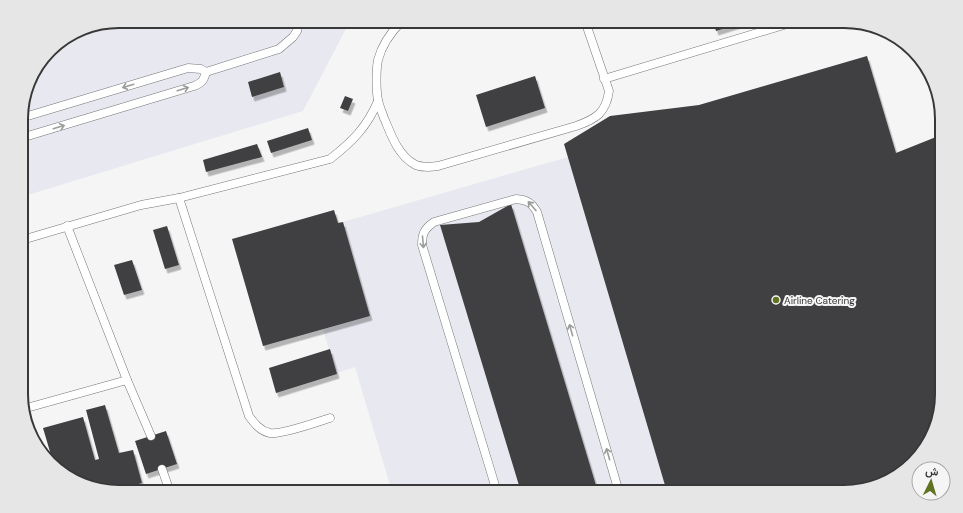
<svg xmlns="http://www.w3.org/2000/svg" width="963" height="513" font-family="'DM Sans',Vazirmatn,sans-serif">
  <defs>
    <filter id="shadow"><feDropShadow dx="2.5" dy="4.5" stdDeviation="0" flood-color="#0004"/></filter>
  </defs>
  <rect width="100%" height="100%" fill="#f5f5f6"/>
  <!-- built -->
  <g fill="#e7e8f0">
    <polygon points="119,21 350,21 303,111 21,197 21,113 31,76 54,46 82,28"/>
    <polygon points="867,56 896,153 941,135 941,193 938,195 941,205 942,394 932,437 898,476 850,492 392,492 355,367 276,393 269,368 329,349 323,329 263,346 232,239 334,210 338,223 343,222 568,157 699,105"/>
  </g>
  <!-- building -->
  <g fill="#414142" filter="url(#shadow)">
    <polygon points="713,21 748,21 716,31"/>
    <polygon points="867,56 896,153 941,135 941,193 938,194 941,205 942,394 932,437 898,476 850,492 667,492 564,144 610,116 699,105"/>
    <polygon points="280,72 284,87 252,97 248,82"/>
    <polygon points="535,76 545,108 486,127 476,95"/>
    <polygon points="345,96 353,99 348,111 340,108"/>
    <polygon points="308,128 312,140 271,153 267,141"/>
    <polygon points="257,144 262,157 206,172 203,160"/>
    <polygon points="511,204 598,492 521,492 440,225 479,222"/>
    <polygon points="334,210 338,223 343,222 370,316 263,346 232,239"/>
    <polygon points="167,226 179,265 165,269 153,230"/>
    <polygon points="132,260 142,290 124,295 114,265"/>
    <polygon points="330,349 337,374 276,393 269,368"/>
    <polygon points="105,405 119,453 133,450 142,483 115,491 76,482 53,462 43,428 83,417 95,460 99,459 86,410"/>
    <polygon points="166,431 177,464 146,474 135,441"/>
  </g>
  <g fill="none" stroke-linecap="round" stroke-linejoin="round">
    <defs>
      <g id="service">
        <path d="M402,21C391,32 382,44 378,60C376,70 376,90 378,100C379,106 382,112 384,118C391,134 397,154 414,164C421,168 430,167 438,166L576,126C596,119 606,113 609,91L585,21"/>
        <polyline points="604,79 797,21"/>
        <polyline points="21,118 188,68 201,69 206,72 279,49 293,37 297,31 299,21"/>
        <path d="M21,138L194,86C202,83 204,80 206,72"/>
        <path d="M179,198L249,416C254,423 260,431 270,433C282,435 317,422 330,418"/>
        <polyline points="67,226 127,380 151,436"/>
        <path d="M22,240L141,205L179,198L330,159C352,142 367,127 378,101"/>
        <polyline points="23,409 127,380"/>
        <polyline points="162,469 170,492"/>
        <path d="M497,492L422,245C422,234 424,229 434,222L516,199C527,200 531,202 537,212L619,492"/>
      </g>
    </defs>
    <!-- service casing -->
    <use href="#service" stroke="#777778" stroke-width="9"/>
    <!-- service -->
    <use href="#service" stroke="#fff" stroke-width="8"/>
  </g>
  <!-- one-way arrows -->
  <defs><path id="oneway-shaft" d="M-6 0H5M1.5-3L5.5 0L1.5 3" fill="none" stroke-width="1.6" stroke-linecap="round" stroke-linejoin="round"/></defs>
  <g stroke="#9c9c9c">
    <use href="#oneway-shaft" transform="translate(128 86) rotate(163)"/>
    <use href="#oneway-shaft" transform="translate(183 89) rotate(-17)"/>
    <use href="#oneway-shaft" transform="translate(59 127) rotate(-17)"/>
    <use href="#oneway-shaft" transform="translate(532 206) rotate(-131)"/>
    <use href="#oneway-shaft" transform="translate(423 242) rotate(85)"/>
    <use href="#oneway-shaft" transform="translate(571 330) rotate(-106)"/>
    <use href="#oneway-shaft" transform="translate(608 454) rotate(-106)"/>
  </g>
  <!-- markers -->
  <circle fill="#607321" stroke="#f5f5f6" stroke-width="1.5" cx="776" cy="300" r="4"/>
  <g text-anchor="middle" stroke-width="4" stroke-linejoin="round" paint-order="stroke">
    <!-- poi labels -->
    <g font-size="10" fill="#383838" stroke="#f5f5f6" text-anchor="start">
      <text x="784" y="304">Airline Catering</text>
    </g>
  </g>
  <!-- crop -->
  <path d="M0 0H963V513H0ZM119 28H844A91 91 0 0 1 935 119V394A91 91 0 0 1 844 485H119A91 91 0 0 1 28 394V119A91 91 0 0 1 119 28Z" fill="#e6e6e7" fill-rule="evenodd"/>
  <path fill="none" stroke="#383838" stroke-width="2" d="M119 28H844A91 91 0 0 1 935 119V394A91 91 0 0 1 844 485H119A91 91 0 0 1 28 394V119A91 91 0 0 1 119 28Z"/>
  <!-- north arrow -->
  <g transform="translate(931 481) rotate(5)"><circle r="19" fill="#f5f5f6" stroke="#a9a9aa"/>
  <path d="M0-3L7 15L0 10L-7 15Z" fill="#607321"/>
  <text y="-6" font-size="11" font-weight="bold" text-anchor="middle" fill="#383838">ش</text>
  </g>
</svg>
